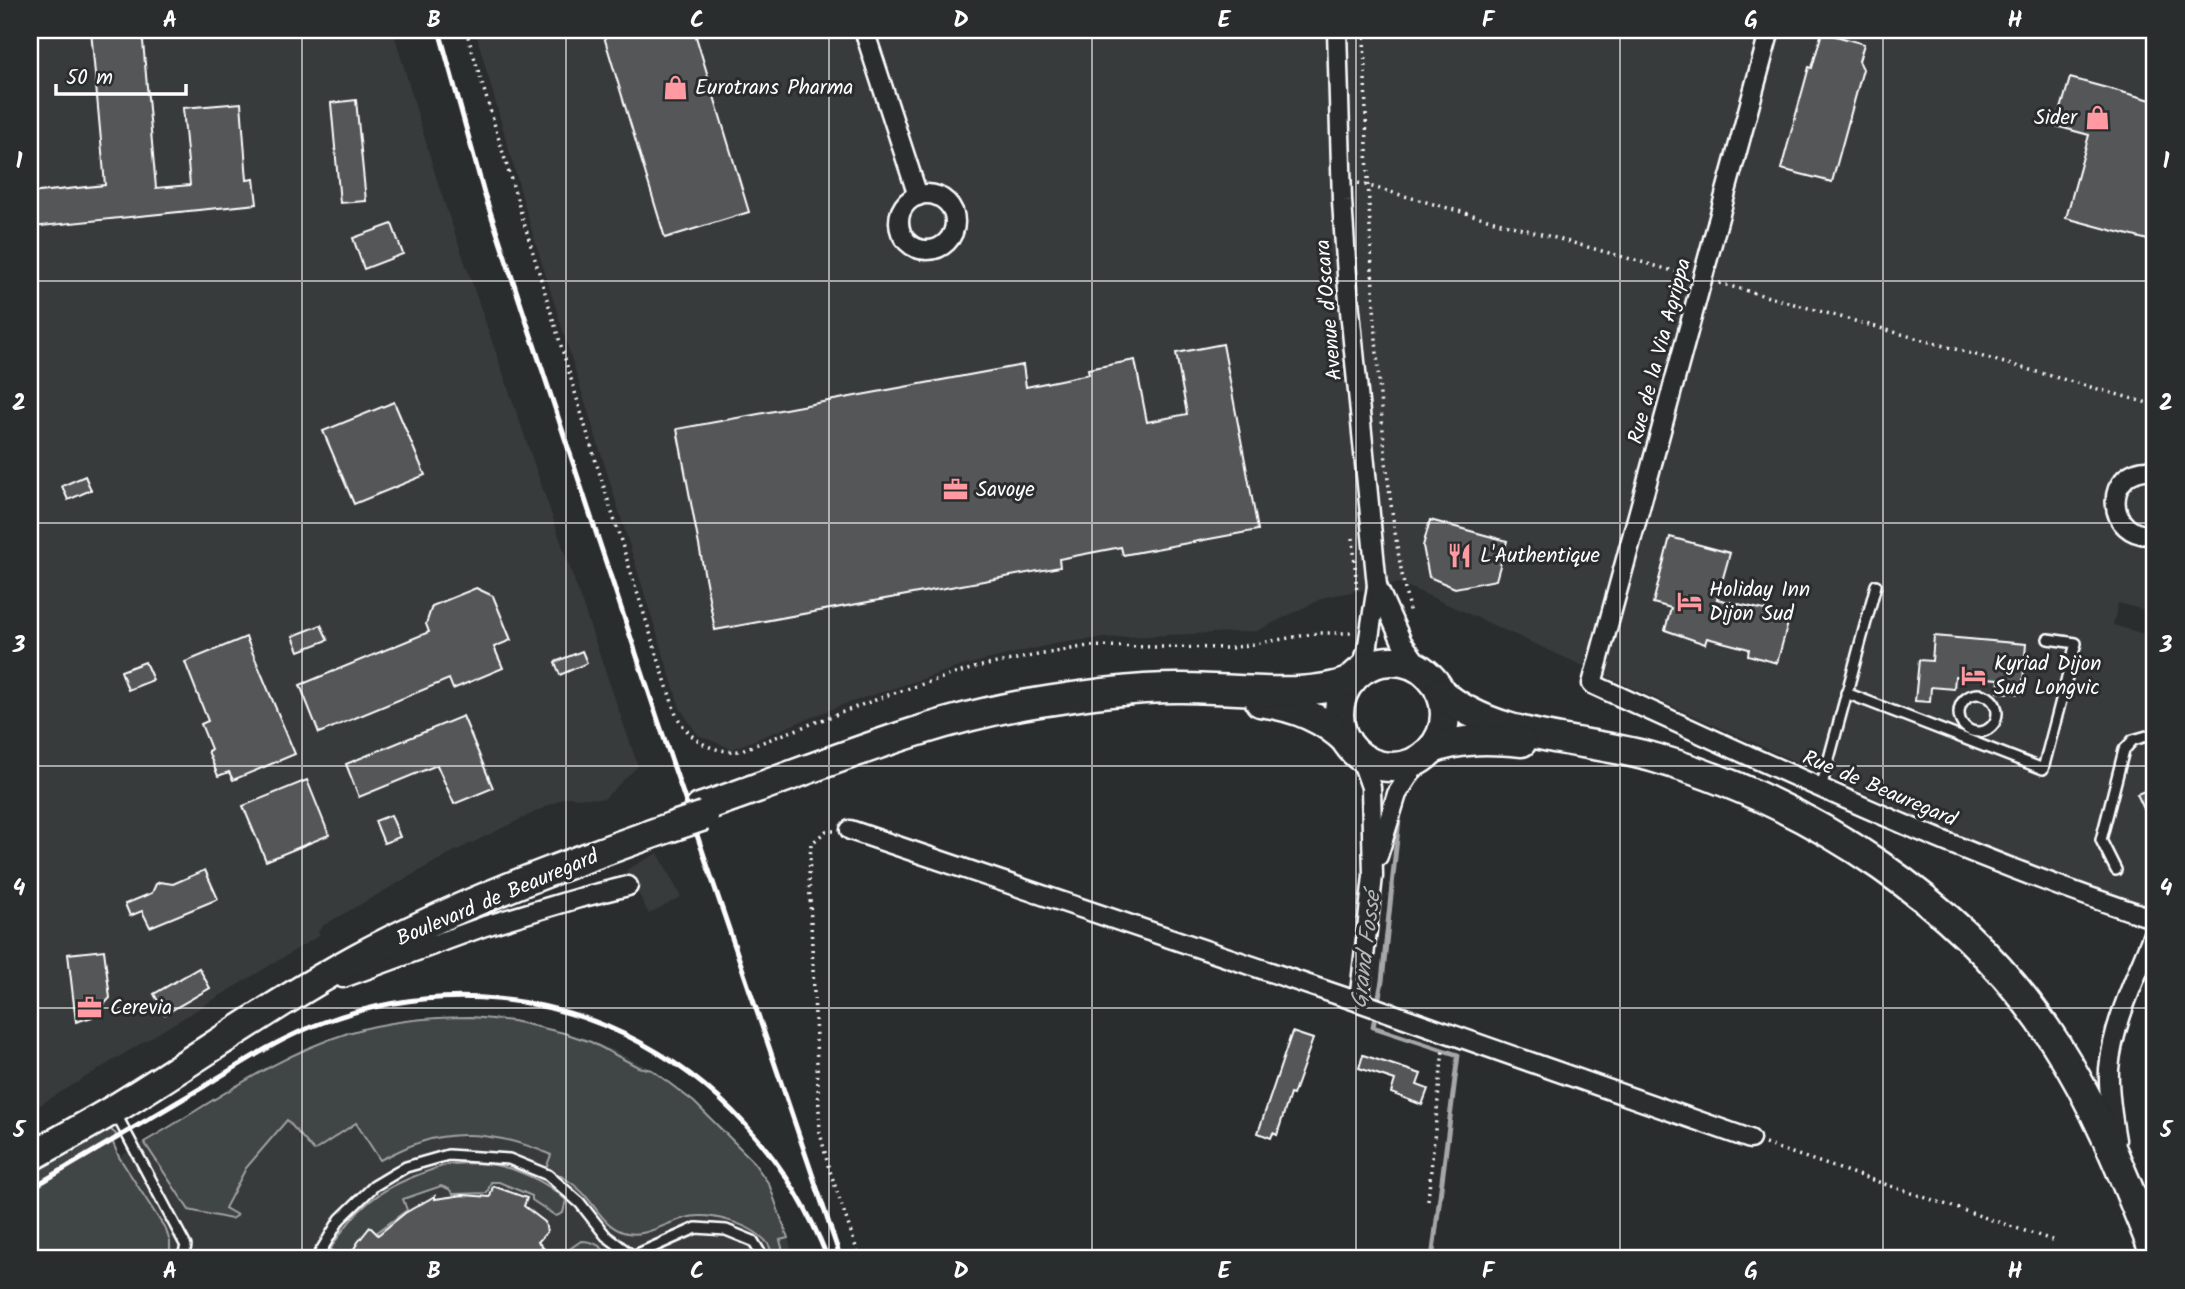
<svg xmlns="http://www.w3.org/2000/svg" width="2185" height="1289" font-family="Kalam,sans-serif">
  <rect width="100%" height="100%" fill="#2a2d2e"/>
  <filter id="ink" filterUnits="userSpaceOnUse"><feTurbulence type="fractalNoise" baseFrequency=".0143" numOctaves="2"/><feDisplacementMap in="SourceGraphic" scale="14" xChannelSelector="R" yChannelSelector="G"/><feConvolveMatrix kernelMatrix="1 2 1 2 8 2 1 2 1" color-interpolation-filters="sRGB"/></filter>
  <g filter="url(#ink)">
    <!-- built -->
    <g fill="#373a3b">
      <polygon points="30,30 393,30 439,187 638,766 604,799 566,797 449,854 324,925 318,931 320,935 30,1111"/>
      <polygon points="475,30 2155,30 2155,613 2118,603 2113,625 2155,637 2155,910 2091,889 1964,838 1400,583 1325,597 1257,631 1103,638 1058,643 965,665 842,705 732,749 698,735 680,708 531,228"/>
      <polygon points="658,853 681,897 649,914 626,870"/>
      <polygon points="471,1017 539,1026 591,1042 613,1050 652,1070 694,1101 738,1144 769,1184 795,1259 30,1259 30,1210 277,1063 331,1039 367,1028 427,1018"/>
    </g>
    <!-- green -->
    <g fill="#414445" stroke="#a0a2a2" stroke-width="2">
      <path d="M471,1017L513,1021L564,1033L591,1042L638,1067L652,1070L694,1102L751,1159L769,1184L788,1238L780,1240L784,1255L793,1253L795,1259H774C772,1255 771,1248 768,1244C753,1224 708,1211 685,1218C665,1223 644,1239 623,1232C604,1226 595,1205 582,1192C571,1181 560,1175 546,1168L551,1155C512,1137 463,1128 421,1142C407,1146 393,1154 380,1160L356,1123L314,1151L287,1120L246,1168L225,1208L237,1215L231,1219L189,1210L144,1142C210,1104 275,1056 348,1033C388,1021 430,1017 471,1017Z"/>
      <polygon points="109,1128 116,1134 113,1143 119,1157 166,1230 170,1242 170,1259 30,1259 30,1167"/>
      <path d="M449,1164C461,1164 475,1162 487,1164C515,1167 546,1181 566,1200L563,1213L556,1216L532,1200V1196L499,1182H491L487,1193L453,1194L449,1189L441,1186L403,1199L407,1210L376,1233L370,1228L349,1258L330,1250C361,1197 392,1182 449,1164Z"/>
      <path d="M581,1241C595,1241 604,1247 610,1259H576L578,1257L571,1248Z"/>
    </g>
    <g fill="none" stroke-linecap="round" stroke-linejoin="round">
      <!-- stream -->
      <polyline stroke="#a6a7a7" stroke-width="5" points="1400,809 1382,981 1373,1027 1458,1055 1432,1259"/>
    </g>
    <!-- building -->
    <g fill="#555758" stroke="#fff" stroke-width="2">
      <polygon points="91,30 142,30 156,188 190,185 183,108 241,103 247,180 254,179 257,204 32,227 30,193 105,185"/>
      <polygon points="602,30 694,30 749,212 665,238"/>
      <polygon points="1822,32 1864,44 1859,61 1863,69 1832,182 1781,169 1809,67 1812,68"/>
      <polygon points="2070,78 2155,101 2155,242 2066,218 2089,135 2056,126"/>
      <polygon points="356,100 366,201 340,203 331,103"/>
      <polygon points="392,224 403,254 364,269 353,238"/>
      <polygon points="1223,344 1258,530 1123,555 1121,547 1059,559 1060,567 715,630 677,429 1023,365 1026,387 1089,374 1088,369 1135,360 1147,422 1187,414 1176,353"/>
      <polygon points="394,402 425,475 354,504 323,431"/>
      <polygon points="85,476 91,490 68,500 62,486"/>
      <polygon points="1430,520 1507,541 1496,580 1455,588 1429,577 1423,546"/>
      <polygon points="1670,537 1730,553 1717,599 1790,616 1777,663 1748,655 1749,649 1707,638 1705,644 1665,630 1671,608 1653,603"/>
      <polygon points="476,588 493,596 511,640 494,647 503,668 453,689 449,679 319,733 300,685 429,632 426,624 432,606"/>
      <polygon points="321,625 328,640 299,651 293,636"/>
      <polygon points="1934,636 2026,644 2022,694 1998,692 1999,679 1955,676 1954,689 1931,687 1930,702 1915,701 1919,660 1932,661"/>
      <polygon points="246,637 295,754 233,780 229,772 218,776 208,751 211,749 201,724 208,721 185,662"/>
      <polygon points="582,651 587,663 560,675 555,662"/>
      <polygon points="145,662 153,680 128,690 121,671"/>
      <polygon points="463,716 493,788 454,804 437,765 359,797 346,764"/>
      <polygon points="307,780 329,835 266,861 243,806"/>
      <polygon points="2155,787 2155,807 2145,811 2137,794"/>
      <polygon points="391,815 400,837 384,843 375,821"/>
      <polygon points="205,870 218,899 150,927 142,911 130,916 125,904 152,893 156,884 160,882 173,884"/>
      <polygon points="104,950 110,998 92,1017 76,1022 68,954"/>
      <polygon points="199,968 210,988 165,1014 154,994"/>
      <polygon points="1292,1032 1313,1039 1293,1095 1290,1094 1277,1135 1273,1133 1271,1138 1258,1133"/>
      <polygon points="1363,1055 1421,1074 1417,1085 1428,1089 1422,1105 1391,1093 1395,1080 1359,1068"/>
      <polygon points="493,1186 527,1198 524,1206 545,1222 547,1232 538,1242 545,1250 535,1259 348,1259 358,1242 370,1227 378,1235 405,1213 435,1196 435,1199 463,1195 490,1197"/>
    </g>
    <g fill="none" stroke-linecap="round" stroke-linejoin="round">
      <defs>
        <g id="lane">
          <polyline points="1846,693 2043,769 2076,643 2048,639"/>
          <circle cx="1978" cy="713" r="19"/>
          <polyline points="1821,788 1876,585"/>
          <polyline points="2116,870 2101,840 2124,750 2133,740 2154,734"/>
          <polyline points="116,1114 186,1246 182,1259"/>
          <polyline points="316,1259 340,1219 374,1186 406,1167 448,1155 509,1159 548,1175 580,1203 606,1236 633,1256 696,1228 726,1230 753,1241 764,1259"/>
        </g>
        <g id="street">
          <polyline points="864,30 918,196"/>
          <polyline points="1337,30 1342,201 1348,290 1377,586 1367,651 1360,672"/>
          <path d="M1770,30L1592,684C1777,768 1961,857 2155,919"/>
          <circle cx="927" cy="222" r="28"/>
          <path d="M2155,470C2100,465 2105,542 2155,534"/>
          <polyline points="1377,586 1402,642 1422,670"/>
          <polyline points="850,830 1359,1002 1750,1139"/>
          <polyline points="1378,856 1397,794 1419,760"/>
          <polyline points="343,978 485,926 579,898 628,886"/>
          <polyline points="1359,1002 1373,876 1371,787 1360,756"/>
          <path d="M2116,1140C2112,1117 2108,1092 2109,1069C2113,1021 2138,974 2155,929"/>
        </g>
        <g id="primary">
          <circle cx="1392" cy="714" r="53"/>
          <path d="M1440,692C1496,741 1587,738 1655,758C1810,803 1969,906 2056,1044C2098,1109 2126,1182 2155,1254"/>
          <path d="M1260,702C1293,706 1322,717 1346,740"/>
          <path d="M1432,749C1462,738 1491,739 1522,742"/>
          <path d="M700,808C810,771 926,719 1040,702C1085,695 1131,688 1177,688C1228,687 1306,700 1351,681"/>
          <path d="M30,1157C57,1142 86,1126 113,1110C195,1060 273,1004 357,958C457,904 564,865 671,827"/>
        </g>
      </defs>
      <!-- lane casing -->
      <use href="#lane" stroke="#fff" stroke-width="14"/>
      <!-- street casing -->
      <use href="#street" stroke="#fff" stroke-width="23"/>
      <!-- primary casing -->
      <use href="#primary" stroke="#fff" stroke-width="33"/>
      <!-- path -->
      <g stroke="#fff" stroke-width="3.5" stroke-dasharray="2 5" stroke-linecap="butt">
        <path d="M466,30L596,462L676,715C690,740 711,753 739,751L891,694L977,667L1027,657L1088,646L1231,648L1318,633H1353"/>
        <path d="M1364,30C1366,128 1369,225 1375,323C1381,420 1389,519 1410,614"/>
        <polyline points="1358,183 1688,275"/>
        <polyline points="1719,283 2155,405"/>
        <polyline points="1353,538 1357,593"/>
        <polyline points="834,831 826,831 811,844 809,876 820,1133 828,1165 860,1259"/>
        <polyline points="1765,1144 2052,1240"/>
        <polyline points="1428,1200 1443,1049"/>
      </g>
      <!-- lane -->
      <use href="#lane" stroke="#2a2d2e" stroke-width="9"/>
      <!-- street -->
      <use href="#street" stroke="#2a2d2e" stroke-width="18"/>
      <!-- primary -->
      <use href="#primary" stroke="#2a2d2e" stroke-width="28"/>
      <!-- rail -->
      <g stroke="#fff" stroke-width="5">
        <polyline points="439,30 484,193 659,723 841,1259"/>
        <path d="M30,1189C87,1155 145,1121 203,1087C242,1063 281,1037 324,1022C534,945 749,1054 828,1259"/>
      </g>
      <defs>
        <polyline id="primary-bridge" points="671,827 704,816"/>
      </defs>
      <!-- primary-bridge casing -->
      <use href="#primary-bridge" stroke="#fff" stroke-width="33" stroke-linecap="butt"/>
      <!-- primary-bridge -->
      <use href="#primary-bridge" stroke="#2a2d2e" stroke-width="28"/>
    </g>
  </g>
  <!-- grid -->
  <path fill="none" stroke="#fff" stroke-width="2" stroke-opacity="0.55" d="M302,30V1259M566,30V1259M829,30V1259M1092,30V1259M1356,30V1259M1620,30V1259M1883,30V1259M30,281H2155M30,523H2155M30,766H2155M30,1008H2155"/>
  <!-- icons -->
  <defs>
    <symbol id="shop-bare" viewBox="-9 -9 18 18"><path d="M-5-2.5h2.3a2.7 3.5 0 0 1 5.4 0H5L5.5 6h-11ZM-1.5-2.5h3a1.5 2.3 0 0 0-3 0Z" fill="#ff9aa2" stroke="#2a2d2e" stroke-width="2.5" paint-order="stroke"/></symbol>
    <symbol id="office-bare" viewBox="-9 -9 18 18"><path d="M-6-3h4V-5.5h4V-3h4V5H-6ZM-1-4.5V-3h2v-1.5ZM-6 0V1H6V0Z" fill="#ff9aa2" stroke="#2a2d2e" stroke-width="2.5" paint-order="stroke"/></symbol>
    <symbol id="restaurant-bare" viewBox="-9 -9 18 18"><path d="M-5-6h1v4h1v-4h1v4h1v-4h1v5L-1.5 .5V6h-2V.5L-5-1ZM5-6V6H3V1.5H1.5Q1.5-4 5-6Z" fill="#ff9aa2" stroke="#2a2d2e" stroke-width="2.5" paint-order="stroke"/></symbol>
    <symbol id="hotel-bare" viewBox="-9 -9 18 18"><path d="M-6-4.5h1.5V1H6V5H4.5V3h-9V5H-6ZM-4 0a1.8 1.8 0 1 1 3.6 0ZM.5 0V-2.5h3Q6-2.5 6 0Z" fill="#ff9aa2" stroke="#2a2d2e" stroke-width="2.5" paint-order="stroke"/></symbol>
  </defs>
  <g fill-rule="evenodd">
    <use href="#shop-bare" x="658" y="70" width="35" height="35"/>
    <use href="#shop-bare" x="2080" y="100" width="35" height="35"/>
    <use href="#office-bare" x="938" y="472" width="35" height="35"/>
    <use href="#restaurant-bare" x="1442" y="538" width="35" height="35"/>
    <use href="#hotel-bare" x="1672" y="584" width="35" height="35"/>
    <use href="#hotel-bare" x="1956" y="658" width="35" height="35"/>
    <use href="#office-bare" x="72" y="990" width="35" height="35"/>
  </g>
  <g text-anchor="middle" stroke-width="6" stroke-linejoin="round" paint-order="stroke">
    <!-- poi labels -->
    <g font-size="21" fill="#fff" stroke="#2a2d2e" text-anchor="start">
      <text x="695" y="94">Eurotrans Pharma</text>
      <text x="2077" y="124" text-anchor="end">Sider</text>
      <text x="976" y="496">Savoye</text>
      <text x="1480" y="562">L'Authentique</text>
      <text x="1709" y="596">Holiday Inn<tspan x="1709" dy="24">Dijon Sud</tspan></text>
      <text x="1994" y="670">Kyriad Dijon<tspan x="1994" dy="24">Sud Longvic</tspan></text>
      <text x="110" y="1014">Cerevia</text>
    </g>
    <!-- street labels -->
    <g font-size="21" fill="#fff" stroke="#2a2d2e">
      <text transform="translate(1328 310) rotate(-95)" y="7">Avenue d'Oscara</text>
      <text transform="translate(1659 351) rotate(-75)" y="7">Rue de la Via Agrippa</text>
      <text transform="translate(1880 788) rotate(23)" y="7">Rue de Beauregard</text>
      <text transform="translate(497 897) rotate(-23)" y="7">Boulevard de Beauregard</text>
    </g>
    <!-- water labels -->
    <g font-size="23" font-style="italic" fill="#b4b6b6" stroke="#2a2d2e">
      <text transform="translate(1365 950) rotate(-83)" y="8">Grand Fossé</text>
    </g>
  </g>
  <!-- margin -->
  <rect width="2185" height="1289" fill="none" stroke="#2a2d2e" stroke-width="77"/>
  <!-- scale -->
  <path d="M56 84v10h130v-10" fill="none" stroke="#ffffff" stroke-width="3.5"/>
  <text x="66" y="84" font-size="21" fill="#ffffff" stroke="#2a2d2e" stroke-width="5" paint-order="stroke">50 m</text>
  <rect x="38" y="38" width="2108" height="1212" fill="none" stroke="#fff" stroke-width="2.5"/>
  <g font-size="23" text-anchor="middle" font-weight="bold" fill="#fff">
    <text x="170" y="27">A</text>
    <text x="434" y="27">B</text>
    <text x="697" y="27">C</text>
    <text x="961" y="27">D</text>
    <text x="1224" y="27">E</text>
    <text x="1488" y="27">F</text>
    <text x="1751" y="27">G</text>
    <text x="2015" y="27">H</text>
    <text x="19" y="168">1</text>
    <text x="2166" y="168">1</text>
    <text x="19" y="410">2</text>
    <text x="2166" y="410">2</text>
    <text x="19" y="652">3</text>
    <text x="2166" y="652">3</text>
    <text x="19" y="895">4</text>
    <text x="2166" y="895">4</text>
    <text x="19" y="1137">5</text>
    <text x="2166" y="1137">5</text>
    <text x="170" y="1278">A</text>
    <text x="434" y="1278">B</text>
    <text x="697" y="1278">C</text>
    <text x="961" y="1278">D</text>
    <text x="1224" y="1278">E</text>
    <text x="1488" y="1278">F</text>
    <text x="1751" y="1278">G</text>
    <text x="2015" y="1278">H</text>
  </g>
</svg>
